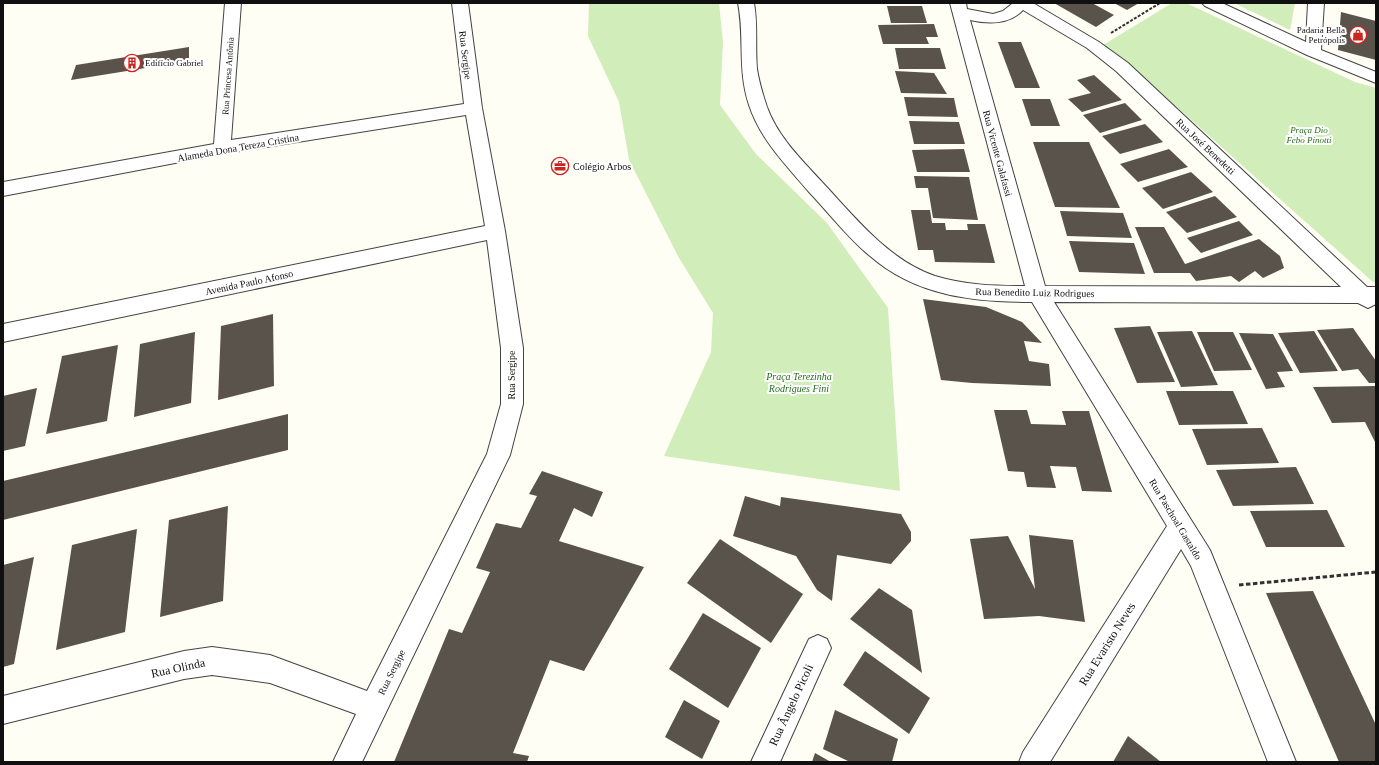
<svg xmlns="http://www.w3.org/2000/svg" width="1379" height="765" font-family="Georgia,serif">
  <rect width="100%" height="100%" fill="#fffef4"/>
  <!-- green -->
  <g fill="#d0edba">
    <polygon points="589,3 719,3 723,42 720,105 756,154 827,223 888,308 900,491 664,456 711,352 713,313 679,258 629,160 619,102 588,36"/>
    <polygon points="1172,3 1186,3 1355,82 1376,88 1376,282 1373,282 1133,68 1100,47"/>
    <polygon points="1234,3 1295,3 1290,30"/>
  </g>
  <!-- building -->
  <g fill="#5a534c">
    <polygon points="1054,3 1092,3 1114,15 1096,27"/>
    <polygon points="1114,3 1139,3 1127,10"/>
    <polygon points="887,6 922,6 927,23 891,23"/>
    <polygon points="1341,12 1376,21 1376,60 1338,50"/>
    <polygon points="934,24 938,37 926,37 929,44 883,44 878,25"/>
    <polygon points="998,42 1021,42 1040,88 1015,88"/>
    <polygon points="189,47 189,61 71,80 76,65"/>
    <polygon points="895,48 940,48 946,69 899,69"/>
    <polygon points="895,71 934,73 947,94 901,93"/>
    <polygon points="1094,75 1122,100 1082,112 1068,99 1091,93 1077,80"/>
    <polygon points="904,97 954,98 958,117 908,116"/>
    <polygon points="1022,99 1050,99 1060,126 1031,126"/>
    <polygon points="1125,103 1142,120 1100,133 1083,115"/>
    <polygon points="909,121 959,122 965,144 914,144"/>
    <polygon points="1145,124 1163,142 1120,154 1102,136"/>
    <polygon points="1033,142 1089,142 1120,208 1055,207"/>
    <polygon points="964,149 970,172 917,172 912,150"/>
    <polygon points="1169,149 1188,167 1138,182 1120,164"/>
    <polygon points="1191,172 1213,192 1163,209 1142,188"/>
    <polygon points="914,176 969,177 978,220 933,218 928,188 916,188"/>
    <polygon points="1215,196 1237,217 1187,233 1166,212"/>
    <polygon points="911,210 930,210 932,223 945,223 946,230 968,230 967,224 985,224 995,263 935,262 933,250 918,250"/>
    <polygon points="1060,211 1123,213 1132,238 1067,236"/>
    <polygon points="1239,221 1253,235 1201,253 1187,238"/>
    <polygon points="1135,227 1164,227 1185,264 1259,239 1280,256 1284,268 1263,278 1255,271 1239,282 1231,276 1196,281 1190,273 1154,273"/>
    <polygon points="1069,241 1134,243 1145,274 1079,272"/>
    <polygon points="923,299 986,307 1022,322 1042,343 1024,341 1029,361 1049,364 1051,386 972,383 941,380"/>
    <polygon points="273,314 274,386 218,400 221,326"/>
    <polygon points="1150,326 1175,382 1137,383 1114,328"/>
    <polygon points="1353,328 1376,361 1376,383 1369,383 1358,369 1342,371 1317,330"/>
    <polygon points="1192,331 1218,385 1181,387 1157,332"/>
    <polygon points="1314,331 1338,371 1300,373 1278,333"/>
    <polygon points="195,332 191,403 134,417 140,344"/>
    <polygon points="1197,332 1233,332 1252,370 1214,371"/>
    <polygon points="1239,333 1273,334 1293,371 1277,372 1285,387 1266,389"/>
    <polygon points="118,345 107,421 46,434 62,356"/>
    <polygon points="1376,386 1376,444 1365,422 1332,423 1313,387"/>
    <polygon points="37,388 25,446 3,451 3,396"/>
    <polygon points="1166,391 1233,391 1248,424 1179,425"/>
    <polygon points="994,410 1027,410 1031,424 1066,425 1062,411 1089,411 1112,492 1082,491 1076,467 1050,466 1056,488 1027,487 1024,472 1008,471"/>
    <polygon points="288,414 288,450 3,520 3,481"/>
    <polygon points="1262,428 1279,463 1207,465 1192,429"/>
    <polygon points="1296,467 1314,504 1233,506 1216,470"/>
    <polygon points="542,471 603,492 592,517 574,508 559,541 644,567 584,671 550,660 513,753 529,756 527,762 394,762 449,629 462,633 490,572 476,568 496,523 521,528 537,496 529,494"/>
    <polygon points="745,496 780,506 781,497 901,514 911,532 911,541 891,564 837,555 832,601 817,590 796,556 733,536"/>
    <polygon points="228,506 223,601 160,617 169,520"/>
    <polygon points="1327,510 1345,547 1266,547 1250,511"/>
    <polygon points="137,529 125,632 56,650 72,545"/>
    <polygon points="1029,535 1073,540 1085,622 1039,616 984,619 970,539 1008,536 1035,589"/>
    <polygon points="720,539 803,594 771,643 687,583"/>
    <polygon points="34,557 14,664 3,667 3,565"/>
    <polygon points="879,588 912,610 922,673 850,619"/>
    <polygon points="1313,591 1376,725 1376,762 1339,762 1266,593"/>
    <polygon points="703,613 761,648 728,708 669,669"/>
    <polygon points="865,651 930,698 909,734 843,685"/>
    <polygon points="684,700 720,721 702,759 665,737"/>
    <polygon points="835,710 898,739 892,762 850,762 823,749"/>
    <polygon points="1128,736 1161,762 1113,762"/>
    <polygon points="815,753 831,762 812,762"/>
  </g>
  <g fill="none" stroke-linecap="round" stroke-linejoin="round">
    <defs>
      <g id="minor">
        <polygon points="225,3 241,3 231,140 464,104 452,3 468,3 482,108 505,231 523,348 523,404 510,455 362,762 333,762 356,714 270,683 212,675 184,679 3,724 3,696 184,651 212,647 270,655 367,691 487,454 501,404 501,348 487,240 3,342 3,324 485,226 466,115 222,154 3,196 3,182 214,144"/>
        <path d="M738,3H754C758,25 755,47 757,69C759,82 763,95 767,107C778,137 801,159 822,182C855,217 888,260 935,276C964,285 995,286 1025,286L950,3H966L967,9L993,14L1003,11L1013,3H1033L1099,42L1128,63L1367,287H1376V304L1368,308L1358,303L1054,302L1210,550L1296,762H1268L1191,566L1181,549L1050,762H1019L1023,752L1167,526L1032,302C973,302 916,296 870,256C847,237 829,213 809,192C786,165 760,139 749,105C737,68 745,39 738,3ZM1023,10L1087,48L1116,71L1341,287L1045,286L970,20C988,24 1009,25 1023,10Z"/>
        <polygon points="1202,3 1222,3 1306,42 1308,3 1324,3 1321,50 1376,72 1376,83 1307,55 1205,6"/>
        <polygon points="818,635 827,639 831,648 780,762 751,762 809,639"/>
      </g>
    </defs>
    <!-- minor casing -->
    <use href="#minor" stroke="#434343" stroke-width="2"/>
    <!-- path-far1 -->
    <polyline stroke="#323232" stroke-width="2" stroke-dasharray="3 1.5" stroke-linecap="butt" points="1111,33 1160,3"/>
    <!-- path -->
    <polyline stroke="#323232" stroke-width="3" stroke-dasharray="4.5 2.5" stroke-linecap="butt" points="1239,585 1376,572"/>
    <!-- minor -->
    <use href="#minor" fill="#fff" fill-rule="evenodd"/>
  </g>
  <!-- icons -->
  <defs>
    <symbol id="shop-ring" viewBox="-11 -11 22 22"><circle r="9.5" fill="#fff" stroke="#cb261e" stroke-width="1.5"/><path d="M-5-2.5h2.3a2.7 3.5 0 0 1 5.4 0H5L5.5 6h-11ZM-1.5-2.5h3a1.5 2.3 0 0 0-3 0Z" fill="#cb261e"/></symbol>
    <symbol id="building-ring" viewBox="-11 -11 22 22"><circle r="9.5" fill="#fff" stroke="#cb261e" stroke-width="1.5"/><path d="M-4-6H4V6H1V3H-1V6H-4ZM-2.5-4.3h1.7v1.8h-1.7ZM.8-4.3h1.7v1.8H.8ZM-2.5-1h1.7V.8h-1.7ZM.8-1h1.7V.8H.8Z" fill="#cb261e"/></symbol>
    <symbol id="office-ring" viewBox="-11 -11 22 22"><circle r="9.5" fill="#fff" stroke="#cb261e" stroke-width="1.5"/><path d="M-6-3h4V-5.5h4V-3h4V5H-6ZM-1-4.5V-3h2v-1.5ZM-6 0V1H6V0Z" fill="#cb261e"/></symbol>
  </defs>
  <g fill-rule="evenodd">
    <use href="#shop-ring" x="1348" y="25" width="20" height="20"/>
    <use href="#building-ring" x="122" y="53" width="20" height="20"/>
    <use href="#office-ring" x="550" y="156" width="20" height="20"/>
  </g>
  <g text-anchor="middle" stroke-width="4" stroke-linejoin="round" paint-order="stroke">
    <!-- far-poi labels -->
    <g font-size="9" fill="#101010" stroke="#fff" text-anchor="end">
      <text x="1345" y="33">Padaria Bella<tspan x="1345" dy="10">Petrópolis</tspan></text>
      <text x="145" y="66" text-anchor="start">Edifício Gabriel</text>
    </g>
    <!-- far-street labels -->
    <g font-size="9" fill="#101010" stroke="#fff">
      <text transform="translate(228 76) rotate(-86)" y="3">Rua Princesa Antônia</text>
    </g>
    <!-- far-park labels -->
    <g font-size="9" font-style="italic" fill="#246e1b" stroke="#fff">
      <text x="1309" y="133">Praça Dio<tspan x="1309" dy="10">Febo Pinotti</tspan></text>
    </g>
    <!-- street labels -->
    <g font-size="10" fill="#101010" stroke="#fff">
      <text transform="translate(466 55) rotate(83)" y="4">Rua Sergipe</text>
      <text transform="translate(1206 146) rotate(43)" y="4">Rua José Benedetti</text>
      <text transform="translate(238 147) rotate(-10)" y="4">Alameda Dona Tereza Cristina</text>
      <text transform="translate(998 153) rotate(75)" y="4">Rua Vicente Galafassi</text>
      <text transform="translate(249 282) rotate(-12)" y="4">Avenida Paulo Afonso</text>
      <text transform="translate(1035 292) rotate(1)" y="4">Rua Benedito Luiz Rodrigues</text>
      <text transform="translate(511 375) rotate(-90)" y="4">Rua Sergipe</text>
      <text transform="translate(1176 519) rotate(59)" y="4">Rua Paschoal Gastaldo</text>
      <text transform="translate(391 672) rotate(-64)" y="4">Rua Sergipe</text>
    </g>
    <!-- poi labels -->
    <g font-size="10" fill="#101010" stroke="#fff" text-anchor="start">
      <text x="573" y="170">Colégio Arbos</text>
    </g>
    <!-- park labels -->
    <g font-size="10" font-style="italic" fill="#246e1b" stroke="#fff">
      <text x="799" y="380">Praça Terezinha<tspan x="799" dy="12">Rodrigues Fini</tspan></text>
    </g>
    <!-- near-street labels -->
    <g font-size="12" fill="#101010" stroke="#fff">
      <text transform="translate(1107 644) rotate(-58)" y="4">Rua Evaristo Neves</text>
      <text transform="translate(178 668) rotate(-12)" y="4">Rua Olinda</text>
      <text transform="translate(791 705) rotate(-65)" y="4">Rua Ângelo Picoli</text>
    </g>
  </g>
  <!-- border -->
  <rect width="1379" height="765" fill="none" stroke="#101010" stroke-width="8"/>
</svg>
